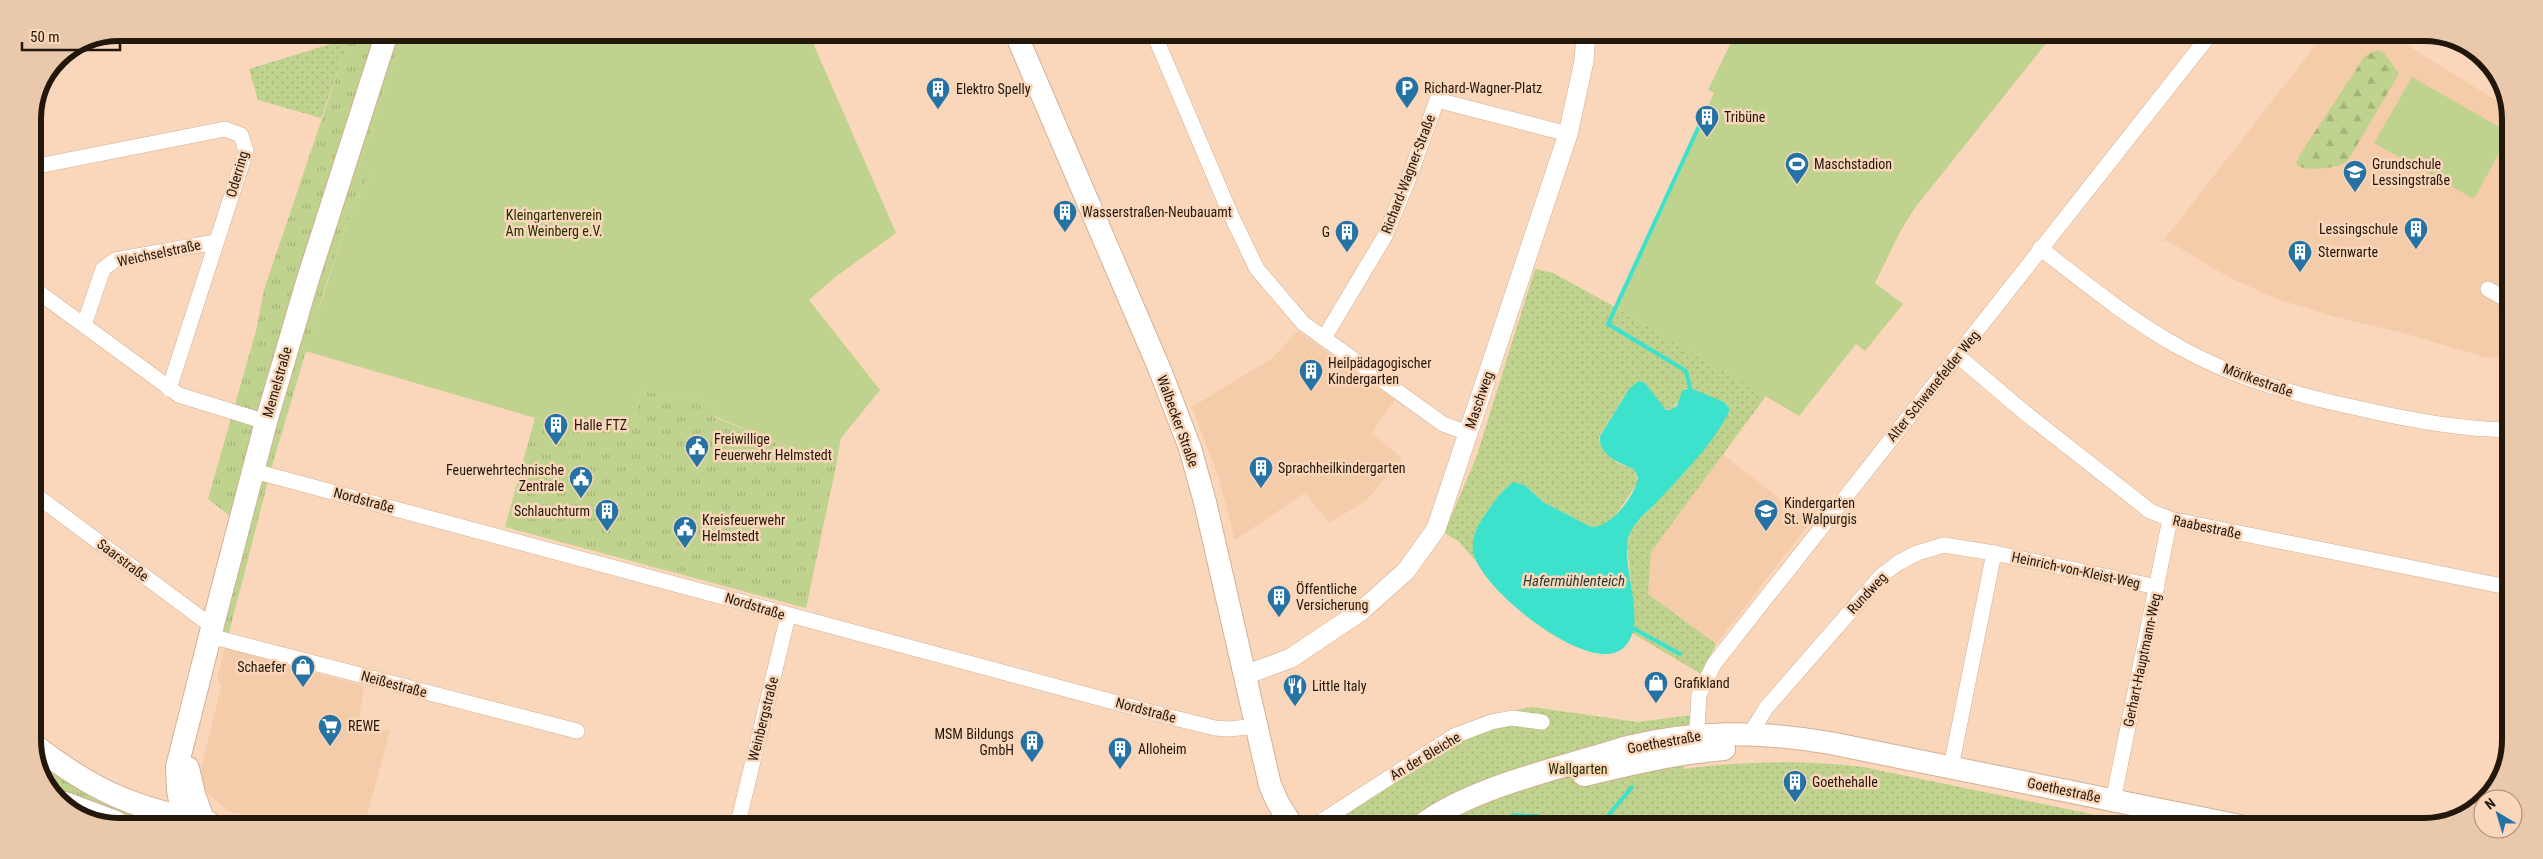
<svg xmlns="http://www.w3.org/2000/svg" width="2543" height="859" font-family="'Roboto Condensed',sans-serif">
  <defs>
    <pattern id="grass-tufts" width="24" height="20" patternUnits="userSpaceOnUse" patternTransform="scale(1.25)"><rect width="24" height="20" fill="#bfd38e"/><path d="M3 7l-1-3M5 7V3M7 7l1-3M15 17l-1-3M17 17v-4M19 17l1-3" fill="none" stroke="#a4b479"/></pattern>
    <pattern id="forest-firs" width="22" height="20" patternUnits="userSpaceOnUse" patternTransform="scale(1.25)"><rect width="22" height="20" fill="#bfd38e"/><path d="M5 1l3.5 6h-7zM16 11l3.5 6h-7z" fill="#a4b479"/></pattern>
    <pattern id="park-dots" width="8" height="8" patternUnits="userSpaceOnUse" patternTransform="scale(1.25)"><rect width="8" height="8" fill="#bfd38e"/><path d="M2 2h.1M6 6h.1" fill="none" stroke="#a4b479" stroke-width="1.8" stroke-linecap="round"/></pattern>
  </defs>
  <rect width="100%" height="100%" fill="#fad7ba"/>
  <!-- built -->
  <g fill="#f5ccaa">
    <polygon points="2322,37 2394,37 2508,108 2510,113 2509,360 2484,357 2403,333 2332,316 2280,300 2232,279 2168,241 2163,241"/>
    <polygon points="1298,331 1395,400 1371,433 1402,458 1366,501 1329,523 1305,493 1235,540 1219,479 1192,407 1271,359"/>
    <polygon points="1723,454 1810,523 1716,644 1648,594 1651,552"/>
    <polygon points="225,648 364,686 358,725 390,731 365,823 277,822 227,811 207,792 201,781 201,770 221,686 217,678"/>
  </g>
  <!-- grass -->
  <g fill="url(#grass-tufts)">
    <polygon points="351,33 404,33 359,165 372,169 348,220 323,294 272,466 225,648 200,630 231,517 208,499 256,331 264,290"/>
    <polygon points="641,391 708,401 716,406 714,417 836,466 806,608 505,527 535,418 577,430 578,422 629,435"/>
    <polygon points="33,746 179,822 91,822 51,793"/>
  </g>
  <!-- forest -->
  <path fill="url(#forest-firs)" d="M2378,50L2384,53L2399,74L2347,162C2336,168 2309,172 2298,166L2296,162L2304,148L2365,56Z"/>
  <!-- park -->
  <g fill="url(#park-dots)">
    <polygon points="350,38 321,118 258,100 249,69"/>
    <path d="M1535,269L1553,273L1615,307L1766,396L1651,552L1648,594L1716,644L1701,674L1632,633L1634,613L1627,545L1632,528L1683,474L1713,436L1730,409L1724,402L1687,388C1680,396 1679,405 1670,410L1663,408L1645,383L1629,389L1600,435L1599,440L1617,463L1634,469L1638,482L1613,519L1598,528L1591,527L1543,502L1526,486H1508C1489,506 1468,533 1476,561L1458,541L1444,533L1476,458Z"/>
    <path d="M1532,707L1638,722L1692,715L1684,769C1744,761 1803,760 1863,767L2149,826L1604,825L1607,818L1603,819L1596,825H1566L1538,814L1515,813L1475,825L1306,824L1452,730L1483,716Z"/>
  </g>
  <!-- garden -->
  <g fill="#bfd38e">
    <polygon points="404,33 809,34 896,233 834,278 809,300 880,390 841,438 836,466 714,416 716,406 708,401 641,391 629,435 579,422 577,430 305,351 348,220 372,169 359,165"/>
    <polygon points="1734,36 2052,36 1914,209 1900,232 1875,283 1903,304 1865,351 1856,344 1799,416 1615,307 1714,93 1708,90"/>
    <polygon points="2412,77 2510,133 2474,199 2374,143"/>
  </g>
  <!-- water -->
  <g fill="#3de2cc">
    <path d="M1639,381L1645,383L1666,410H1670L1677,406L1682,391L1690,388L1724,402L1730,409C1718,439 1680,477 1658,501C1648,511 1634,522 1629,536C1619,566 1651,626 1622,649C1589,676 1478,588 1473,551C1471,535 1480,521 1489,509C1496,499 1503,489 1514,482L1526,486L1543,502L1591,527C1611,528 1635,496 1638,478L1634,469C1619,463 1598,455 1600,436L1629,389Z"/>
    <polygon points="1515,813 1538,814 1566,825 1475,825"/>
  </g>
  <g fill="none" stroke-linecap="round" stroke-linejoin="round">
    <!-- stream -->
    <g stroke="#3de2cc" stroke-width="4">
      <polyline points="1690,388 1686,371 1608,324 1705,113"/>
      <polyline points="1629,626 1680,654"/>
      <polyline points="1607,817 1632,787"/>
    </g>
    <defs>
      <g id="minor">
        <polyline points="1154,34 1230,213 1257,269 1303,323 1443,424 1468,433"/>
        <polyline points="84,41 127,33"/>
        <polyline points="33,167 225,129 241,135 246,151 169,389"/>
        <path d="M2040,248C2085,283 2129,319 2179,347C2236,379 2299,396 2362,409C2409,420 2459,429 2508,430"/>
        <polyline points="33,288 179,395 266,422"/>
        <polyline points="2488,289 2509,301"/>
        <polyline points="84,325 103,269 115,260 216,242"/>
        <polyline points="1324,338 1385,236 1408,180 1437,100 1568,134"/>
        <polyline points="1958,356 2024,412 2150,511 2170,519 2507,587"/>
        <polyline points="254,471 1162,715 1215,728 1229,729 1257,726"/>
        <polyline points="33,493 213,627"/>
        <polyline points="1994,553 2157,587"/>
        <polyline points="210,636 577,731"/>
        <polyline points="1751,733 1766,708 1882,575 1898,563 1917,553 1944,545 1994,553 1951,767"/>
        <polyline points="1696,744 1699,695 1714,664 2208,37"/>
        <polyline points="2503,771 2506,759"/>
        <polyline points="2113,801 2170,519"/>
        <polyline points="738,823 788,616"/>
        <polyline points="1317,824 1454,736 1491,722 1512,718 1542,722"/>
      </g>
      <polyline id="tertiary" points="1245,675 1291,658 1361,611 1406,571 1436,529 1568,134 1584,61 1586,35"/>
      <g id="secondary">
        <polyline points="1016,34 1160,370 1190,448 1205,502 1270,785 1278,803 1291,824"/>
        <path d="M33,744C92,790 134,809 208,822"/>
        <polyline points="188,768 194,794 204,822"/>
        <path d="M1584,775C1630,764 1676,753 1724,749"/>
        <polyline points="65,803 116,822"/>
        <polyline points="184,822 178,790 177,767 210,636 266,422 307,282 387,33"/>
        <path d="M1422,825C1471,787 1565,767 1624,748C1693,730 1760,731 1830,743L2240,826"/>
      </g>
    </defs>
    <!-- minor casing -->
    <use href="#minor" stroke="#d2b094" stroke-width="16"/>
    <!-- tertiary casing -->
    <use href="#tertiary" stroke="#d2b094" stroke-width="20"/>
    <!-- secondary casing -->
    <use href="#secondary" stroke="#d2b094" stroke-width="24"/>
    <!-- minor -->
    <use href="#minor" stroke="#fff" stroke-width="15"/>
    <!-- tertiary -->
    <use href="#tertiary" stroke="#fff" stroke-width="19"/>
    <!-- secondary -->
    <use href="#secondary" stroke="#fff" stroke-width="22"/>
  </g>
  <!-- icons -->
  <defs>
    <symbol id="parking-pin" viewBox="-11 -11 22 30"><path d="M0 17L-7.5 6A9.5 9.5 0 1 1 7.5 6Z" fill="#2573a5" stroke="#fad7ba"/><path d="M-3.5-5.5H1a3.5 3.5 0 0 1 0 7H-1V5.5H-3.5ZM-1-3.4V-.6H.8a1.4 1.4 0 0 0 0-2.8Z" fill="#fff"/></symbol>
    <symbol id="building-pin" viewBox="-11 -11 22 30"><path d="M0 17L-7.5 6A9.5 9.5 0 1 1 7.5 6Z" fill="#2573a5" stroke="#fad7ba"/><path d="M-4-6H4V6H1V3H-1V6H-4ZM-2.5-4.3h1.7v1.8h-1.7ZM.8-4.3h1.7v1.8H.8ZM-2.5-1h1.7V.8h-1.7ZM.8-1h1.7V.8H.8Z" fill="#fff"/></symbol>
    <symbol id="stadium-pin" viewBox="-11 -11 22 30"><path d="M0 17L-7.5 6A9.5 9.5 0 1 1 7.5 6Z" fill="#2573a5" stroke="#fad7ba"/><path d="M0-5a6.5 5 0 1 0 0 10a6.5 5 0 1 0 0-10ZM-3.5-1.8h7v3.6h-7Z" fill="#fff"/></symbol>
    <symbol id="school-pin" viewBox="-11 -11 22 30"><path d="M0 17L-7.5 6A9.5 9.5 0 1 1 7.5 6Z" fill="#2573a5" stroke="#fad7ba"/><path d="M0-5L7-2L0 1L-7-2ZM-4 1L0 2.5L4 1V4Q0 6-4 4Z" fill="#fff"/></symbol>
    <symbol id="civic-pin" viewBox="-11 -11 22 30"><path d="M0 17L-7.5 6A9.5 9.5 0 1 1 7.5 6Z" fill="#2573a5" stroke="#fad7ba"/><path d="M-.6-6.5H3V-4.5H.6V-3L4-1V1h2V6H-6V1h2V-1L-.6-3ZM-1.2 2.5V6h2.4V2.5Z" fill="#fff"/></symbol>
    <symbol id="shop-pin" viewBox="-11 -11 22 30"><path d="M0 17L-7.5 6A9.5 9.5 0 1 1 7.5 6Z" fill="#2573a5" stroke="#fad7ba"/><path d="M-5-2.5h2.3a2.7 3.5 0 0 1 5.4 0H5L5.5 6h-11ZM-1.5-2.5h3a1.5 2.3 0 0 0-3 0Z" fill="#fff"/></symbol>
    <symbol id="restaurant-pin" viewBox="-11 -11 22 30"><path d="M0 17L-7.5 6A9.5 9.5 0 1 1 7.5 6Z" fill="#2573a5" stroke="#fad7ba"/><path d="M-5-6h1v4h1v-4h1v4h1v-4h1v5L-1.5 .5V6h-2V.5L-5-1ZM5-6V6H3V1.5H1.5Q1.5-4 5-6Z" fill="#fff"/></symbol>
    <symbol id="supermarket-pin" viewBox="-11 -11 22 30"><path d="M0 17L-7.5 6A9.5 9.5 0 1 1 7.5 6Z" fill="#2573a5" stroke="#fad7ba"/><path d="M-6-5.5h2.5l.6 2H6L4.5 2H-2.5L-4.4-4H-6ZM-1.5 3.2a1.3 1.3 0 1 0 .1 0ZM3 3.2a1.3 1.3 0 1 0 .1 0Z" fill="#fff"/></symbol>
  </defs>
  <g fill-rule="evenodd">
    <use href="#parking-pin" x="1393" y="74" width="28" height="38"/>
    <use href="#building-pin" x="924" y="75" width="28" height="38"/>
    <use href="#building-pin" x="1693" y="103" width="28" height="38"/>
    <use href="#stadium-pin" x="1783" y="150" width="28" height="38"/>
    <use href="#school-pin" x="2341" y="158" width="28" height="38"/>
    <use href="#building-pin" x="1051" y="198" width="28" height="38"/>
    <use href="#building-pin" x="2402" y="215" width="28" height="38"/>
    <use href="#building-pin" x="1333" y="218" width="28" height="38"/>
    <use href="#building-pin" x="2286" y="238" width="28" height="38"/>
    <use href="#building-pin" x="1297" y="357" width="28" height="38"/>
    <use href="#building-pin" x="542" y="411" width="28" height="38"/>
    <use href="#civic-pin" x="683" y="433" width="28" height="38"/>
    <use href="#building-pin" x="1247" y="454" width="28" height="38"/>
    <use href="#civic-pin" x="567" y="464" width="28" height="38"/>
    <use href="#building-pin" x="593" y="497" width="28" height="38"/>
    <use href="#school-pin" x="1752" y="497" width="28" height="38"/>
    <use href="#civic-pin" x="671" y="514" width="28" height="38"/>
    <use href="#building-pin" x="1265" y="583" width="28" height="38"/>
    <use href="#shop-pin" x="289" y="653" width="28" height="38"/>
    <use href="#shop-pin" x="1642" y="669" width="28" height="38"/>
    <use href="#restaurant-pin" x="1281" y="672" width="28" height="38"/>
    <use href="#supermarket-pin" x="316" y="712" width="28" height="38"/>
    <use href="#building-pin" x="1018" y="728" width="28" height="38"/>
    <use href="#building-pin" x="1106" y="735" width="28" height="38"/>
    <use href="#building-pin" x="1781" y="768" width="28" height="38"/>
  </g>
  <g text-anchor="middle" stroke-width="5" stroke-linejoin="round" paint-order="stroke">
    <!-- poi labels -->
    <g font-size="14" fill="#23170c" stroke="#fad7ba" text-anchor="start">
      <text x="1424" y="93">Richard-Wagner-Platz</text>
      <text x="956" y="94">Elektro Spelly</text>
      <text x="1724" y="122">Tribüne</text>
      <text x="1814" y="169">Maschstadion</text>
      <text x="2372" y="169">Grundschule<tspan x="2372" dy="16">Lessingstraße</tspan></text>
      <text x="1082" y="217">Wasserstraßen-Neubauamt</text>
      <text x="2398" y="234" text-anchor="end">Lessingschule</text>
      <text x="1330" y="237" text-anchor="end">G</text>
      <text x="2318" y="257">Sternwarte</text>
      <text x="1328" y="368">Heilpädagogischer<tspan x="1328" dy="16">Kindergarten</tspan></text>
      <text x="574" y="430">Halle FTZ</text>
      <text x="714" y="444">Freiwillige<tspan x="714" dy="16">Feuerwehr Helmstedt</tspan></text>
      <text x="1278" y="473">Sprachheilkindergarten</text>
      <text x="564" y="475" text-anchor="end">Feuerwehrtechnische<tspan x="564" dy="16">Zentrale</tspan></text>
      <text x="1784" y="508">Kindergarten<tspan x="1784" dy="16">St. Walpurgis</tspan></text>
      <text x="590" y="516" text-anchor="end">Schlauchturm</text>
      <text x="702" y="525">Kreisfeuerwehr<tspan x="702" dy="16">Helmstedt</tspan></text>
      <text x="1296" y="594">Öffentliche<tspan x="1296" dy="16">Versicherung</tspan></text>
      <text x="286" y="672" text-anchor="end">Schaefer</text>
      <text x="1674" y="688">Grafikland</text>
      <text x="1312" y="691">Little Italy</text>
      <text x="348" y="731">REWE</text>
      <text x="1014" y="739" text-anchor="end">MSM Bildungs<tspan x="1014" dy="16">GmbH</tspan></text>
      <text x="1138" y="754">Alloheim</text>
      <text x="1812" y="787">Goethehalle</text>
    </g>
    <!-- street labels -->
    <g font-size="14" fill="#23170c" stroke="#fad7ba">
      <text transform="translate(237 174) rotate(-74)" y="5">Oderring</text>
      <text transform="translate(1408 174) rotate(-69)" y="5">Richard-Wagner-Straße</text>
      <text transform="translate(159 253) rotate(-12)" y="5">Weichselstraße</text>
      <text transform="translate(2258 380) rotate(20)" y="5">Mörikestraße</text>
      <text transform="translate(277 382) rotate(-74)" y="5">Memelstraße</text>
      <text transform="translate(1933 386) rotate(-51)" y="5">Alter Schwanefelder Weg</text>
      <text transform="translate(1479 400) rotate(-71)" y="5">Maschweg</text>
      <text transform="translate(1178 421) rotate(70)" y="5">Walbecker Straße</text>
      <text transform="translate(364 500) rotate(15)" y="5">Nordstraße</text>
      <text transform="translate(2207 527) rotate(12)" y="5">Raabestraße</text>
      <text transform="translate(123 560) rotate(37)" y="5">Saarstraße</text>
      <text transform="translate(2076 570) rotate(12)" y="5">Heinrich-von-Kleist-Weg</text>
      <text transform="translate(1867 593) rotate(-47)" y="5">Rundweg</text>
      <text transform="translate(755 606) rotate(17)" y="5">Nordstraße</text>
      <text transform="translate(2142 660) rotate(-78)" y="5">Gerhart-Hauptmann-Weg</text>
      <text transform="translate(394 684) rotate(15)" y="5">Neißestraße</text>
      <text transform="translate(1146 710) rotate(15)" y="5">Nordstraße</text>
      <text transform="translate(763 719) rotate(-76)" y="5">Weinbergstraße</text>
      <text transform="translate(1664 742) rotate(-10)" y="5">Goethestraße</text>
      <text transform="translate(1425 756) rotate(-31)" y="5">An der Bleiche</text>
      <text transform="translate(2064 790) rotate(12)" y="5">Goethestraße</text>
    </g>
    <!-- park labels -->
    <g font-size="14" fill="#242e01" stroke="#fad7ba">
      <text x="554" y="220">Kleingartenverein<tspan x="554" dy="16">Am Weinberg e.V.</tspan></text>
      <text x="1578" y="774">Wallgarten</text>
    </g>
    <!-- water labels -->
    <g font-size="15" font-style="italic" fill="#253f3a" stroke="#fad7ba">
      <text x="1574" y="586">Hafermühlenteich</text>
    </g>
  </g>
  <!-- crop -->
  <path d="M0 0H2543V859H0ZM119 41H2424A78 78 0 0 1 2502 119V740A78 78 0 0 1 2424 818H119A78 78 0 0 1 41 740V119A78 78 0 0 1 119 41Z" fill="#e9c8ac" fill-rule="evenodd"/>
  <path fill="none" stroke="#23170c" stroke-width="6" d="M119 41H2424A78 78 0 0 1 2502 119V740A78 78 0 0 1 2424 818H119A78 78 0 0 1 41 740V119A78 78 0 0 1 119 41Z"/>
  <!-- north arrow -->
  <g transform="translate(2498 814) rotate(322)"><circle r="24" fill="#fad7ba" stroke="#a48a74"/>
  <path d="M0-4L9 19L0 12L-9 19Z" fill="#2573a5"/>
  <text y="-8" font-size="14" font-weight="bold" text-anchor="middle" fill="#23170c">N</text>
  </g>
  <!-- scale -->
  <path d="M22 42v8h98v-8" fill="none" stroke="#23170c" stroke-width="2.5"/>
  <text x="30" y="42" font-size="15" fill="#23170c" stroke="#fad7ba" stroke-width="4" paint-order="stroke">50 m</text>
</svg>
